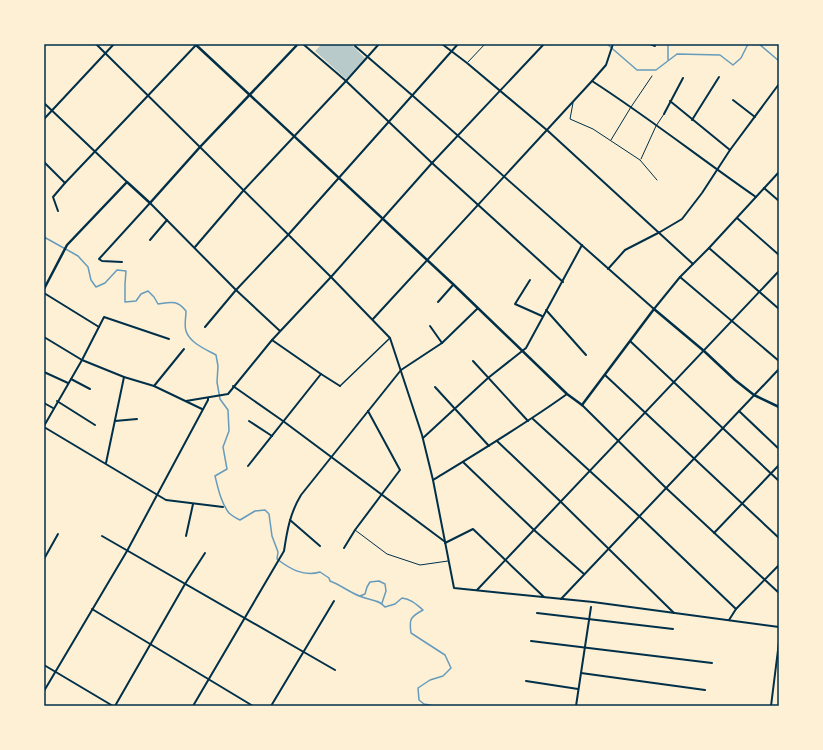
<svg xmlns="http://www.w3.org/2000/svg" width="823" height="750" font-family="'DM Sans',sans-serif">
  <rect width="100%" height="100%" fill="#fdf0d5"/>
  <!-- green -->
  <polygon fill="#b9caca" points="322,44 351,44 365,58 346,79 315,51"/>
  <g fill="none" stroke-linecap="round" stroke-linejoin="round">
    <!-- stream -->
    <g stroke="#669bbc" stroke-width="1.5">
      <polyline points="607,44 637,70 656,70 677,54 720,55 733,65 741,58 748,44"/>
      <polyline points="759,44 779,61"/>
      <polyline points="668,60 668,44"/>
      <path d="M44,237L78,256L88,267L91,280L96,287L105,283L117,270L126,271L125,284V302L136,301L141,294L148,291L154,297L158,304C172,302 177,300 186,311C186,317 184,326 186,331C190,343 205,349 216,355L218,366L217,382L220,399L228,410L229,431L223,447L227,469L215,476C218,488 221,503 229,513C232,516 236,518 240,520L255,511L265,510L269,514L272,536L278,552L277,559C290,569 304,577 320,572L329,578L330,581C341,585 350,593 362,597C370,600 380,600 385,607L395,604L402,598C411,599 416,604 423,610C410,617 409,619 411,633L445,655L451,668L443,676L430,680L418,688L419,700L424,704L430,705L431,706"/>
      <polyline points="360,596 365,594 367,587 370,582 379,581 385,584 386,591 382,603"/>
    </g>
    <!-- service -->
    <g stroke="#003049" stroke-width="1">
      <polyline points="468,62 485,44"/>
      <polyline points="573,103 570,119 593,129 640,160 657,180"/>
      <polyline points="611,140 631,107 652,76"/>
      <polyline points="641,159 656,126 664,114"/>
      <polyline points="355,530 387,554 420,565 448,561"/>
    </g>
    <!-- pedestrian -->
    <polyline stroke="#003049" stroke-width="1.5" points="340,386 390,338"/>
    <!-- minor -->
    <g stroke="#003049" stroke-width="2">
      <polyline points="96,44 331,277 390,338 422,435 433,480 454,588 593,602 779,627"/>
      <polyline points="303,44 346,81 432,163 563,282"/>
      <polyline points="442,44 467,63 548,131 693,264"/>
      <polyline points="650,44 655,46"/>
      <polyline points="355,46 413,96 654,309 680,277 709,248 779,172"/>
      <path d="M592,81C648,117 701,159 756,197"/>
      <polyline points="733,100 755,117"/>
      <polyline points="670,101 730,150"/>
      <polyline points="44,103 127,182"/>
      <polyline points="664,114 683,78"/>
      <polyline points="44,119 114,44"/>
      <polyline points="692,120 719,77"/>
      <polyline points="44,162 65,183"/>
      <polyline points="764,188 779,201"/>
      <polyline points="58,211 53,197 65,183 197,44"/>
      <polyline points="737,218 779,255"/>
      <polyline points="150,240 167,220"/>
      <polyline points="195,247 243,191 346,81 379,44"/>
      <polyline points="709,248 779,309"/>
      <polyline points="122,262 102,261 99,259 150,203 236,290 280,331"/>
      <polyline points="608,269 625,250 660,232 682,219 702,193 730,150 779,84"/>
      <polyline points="680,277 779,361"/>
      <polyline points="530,280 515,304 542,316"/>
      <polyline points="44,293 99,327"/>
      <polyline points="438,302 453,285"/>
      <polyline points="546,310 586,355"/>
      <polyline points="373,319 592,81 606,65 613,44"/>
      <polyline points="430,326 442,343"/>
      <polyline points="205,327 236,290 288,235 458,44"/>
      <polyline points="44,337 82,360 124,377 154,386 202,409"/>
      <polyline points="272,340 321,374 340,386"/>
      <polyline points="630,341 779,481"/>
      <polyline points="473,361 528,421"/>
      <polyline points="44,372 68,383"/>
      <polyline points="605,375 779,538"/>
      <polyline points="71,379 90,389"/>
      <polyline points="154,386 184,349"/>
      <polyline points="233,386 283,421 444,541"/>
      <polyline points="435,387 489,446"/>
      <polyline points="57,401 95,425"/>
      <polyline points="186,401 228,394 272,340 331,277 432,163 544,44"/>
      <polyline points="44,403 53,408"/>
      <polyline points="582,405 666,488 779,593"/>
      <polyline points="739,411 779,449"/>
      <polyline points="533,419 639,516 736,609"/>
      <polyline points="115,421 137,419"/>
      <polyline points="249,421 272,436"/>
      <polyline points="44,426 82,360 104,317 169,339"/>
      <polyline points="44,427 166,500 223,507"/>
      <polyline points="423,438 488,378 526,348 582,245"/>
      <polyline points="497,441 561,502 674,613"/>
      <polyline points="463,462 534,530 584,574"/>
      <polyline points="106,463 124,377"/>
      <polyline points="248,466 321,374"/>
      <path d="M433,480C479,452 524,425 567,394"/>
      <polyline points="290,520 320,546"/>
      <polyline points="714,533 779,465"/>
      <polyline points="102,536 335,670"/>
      <polyline points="186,536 193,504"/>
      <polyline points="445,543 473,529 544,597"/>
      <polyline points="344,548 355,530 400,470 368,411"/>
      <polyline points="44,559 58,534"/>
      <polyline points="477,590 779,271"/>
      <polyline points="561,599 779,369"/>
      <polyline points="92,609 253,706"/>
      <polyline points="537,613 673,629"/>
      <polyline points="729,620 736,609 779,565"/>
      <polyline points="531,641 712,663"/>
      <polyline points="44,665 113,706"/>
      <polyline points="581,673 705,690"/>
      <polyline points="526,681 578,689"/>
      <polyline points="44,691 127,551 208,400 208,398"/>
      <polyline points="115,706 185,584 205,553"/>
      <path d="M193,706L284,551C287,531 290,513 301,495L401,370L442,343L478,308"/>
      <polyline points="271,706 334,601"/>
      <polyline points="576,706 591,607"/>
      <polyline points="771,706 779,642"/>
    </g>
    <!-- tertiary -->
    <polyline stroke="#003049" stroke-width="2.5" points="582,405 654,309 704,351 735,380 754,395 779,407"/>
    <!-- secondary -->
    <g stroke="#003049" stroke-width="2.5">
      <polyline points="195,44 454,285 567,394 582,405"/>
      <polyline points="44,289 67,245 127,182 150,203 200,147 298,44"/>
    </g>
  </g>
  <!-- border -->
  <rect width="823" height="750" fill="none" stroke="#fdf0d5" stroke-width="90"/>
  <rect x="45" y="45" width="733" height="660" fill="none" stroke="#003049" stroke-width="1.5"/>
</svg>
